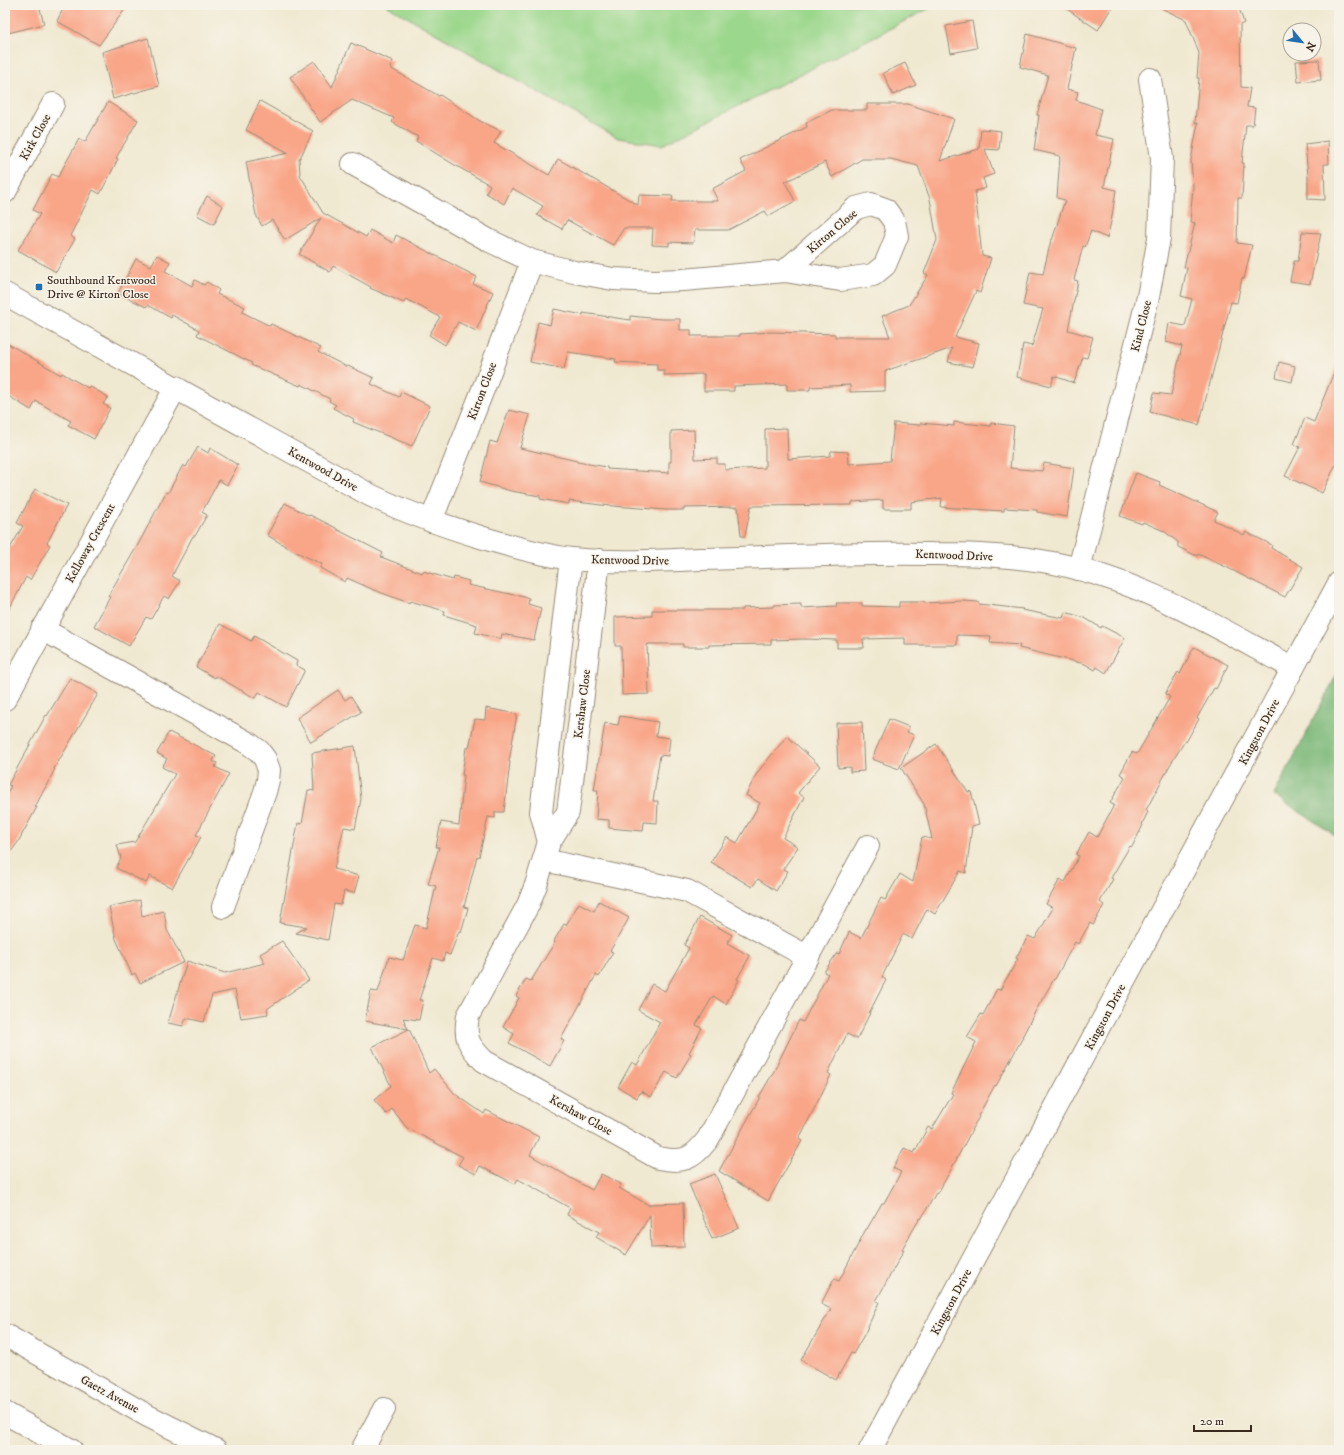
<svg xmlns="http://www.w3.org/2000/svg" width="1344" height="1455" font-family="'IM FELL DW Pica',serif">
  <rect width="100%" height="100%" fill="#f7f3e8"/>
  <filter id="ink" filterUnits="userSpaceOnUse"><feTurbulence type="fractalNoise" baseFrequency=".025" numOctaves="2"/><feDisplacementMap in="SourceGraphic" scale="8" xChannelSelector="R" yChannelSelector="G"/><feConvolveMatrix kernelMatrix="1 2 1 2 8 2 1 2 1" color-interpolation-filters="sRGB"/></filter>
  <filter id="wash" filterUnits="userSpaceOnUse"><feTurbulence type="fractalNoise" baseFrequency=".012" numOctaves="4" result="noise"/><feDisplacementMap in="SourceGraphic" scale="16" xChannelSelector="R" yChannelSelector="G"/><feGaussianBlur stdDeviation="0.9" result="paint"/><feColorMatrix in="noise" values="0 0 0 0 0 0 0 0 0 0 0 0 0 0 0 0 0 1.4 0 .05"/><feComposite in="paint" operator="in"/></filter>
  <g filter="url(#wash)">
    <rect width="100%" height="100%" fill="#f0e9d2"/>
    <!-- green -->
    <polygon fill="#9bd78c" stroke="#6b8055" points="386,5 936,5 662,145 618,138"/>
    <!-- forest -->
    <polygon fill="#7cb878" stroke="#5c714b" points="1339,670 1339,838 1274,795"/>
    <g id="blocks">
      <!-- building -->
      <g fill="#f9a688">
        <polygon points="5,5 39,5 44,24 8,33 5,19"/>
        <polygon points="65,5 128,5 99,45 57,21"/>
        <polygon points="1061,5 1113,5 1098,30"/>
        <polygon points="1155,5 1238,5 1244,23 1240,25 1241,87 1250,88 1247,107 1255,108 1253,125 1246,125 1242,163 1244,163 1242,198 1238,198 1237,243 1252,245 1244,279 1242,278 1237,303 1231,302 1199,425 1150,412 1154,393 1171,395 1182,346 1166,342 1169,323 1185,326 1192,299 1181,296 1187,268 1184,267 1195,223 1190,222 1193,187 1191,160 1198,123 1195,123 1199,78 1197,78 1199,53 1186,20"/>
        <polygon points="972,21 977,48 951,53 946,26"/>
        <polygon points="1027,34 1076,48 1067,89 1078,92 1076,100 1101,109 1095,135 1114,139 1104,187 1116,190 1111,222 1107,238 1091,231 1085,247 1083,246 1074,280 1078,281 1068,330 1093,337 1087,358 1083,357 1074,383 1054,376 1051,386 1017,377 1023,344 1032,346 1043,309 1023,305 1030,272 1043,274 1051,240 1052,240 1065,200 1057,198 1060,156 1034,150 1039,115 1037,115 1048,75 1020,67"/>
        <polygon points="148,38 159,86 113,99 102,52"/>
        <polygon points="351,43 393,61 390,68 439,96 440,95 480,121 501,131 494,143 549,175 558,159 638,205 639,195 673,196 672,201 718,201 712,189 746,171 740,160 807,127 806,123 832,110 867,110 867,104 908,104 954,119 940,161 979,149 981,129 1001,131 999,150 985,149 994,174 983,178 986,188 975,191 982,256 991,258 980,293 976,291 955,337 979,343 973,367 948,362 952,348 885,371 885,391 850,392 850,385 810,387 810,390 787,390 787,384 734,386 734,391 704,391 704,374 664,375 664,370 657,370 657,364 615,362 616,359 568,352 564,369 530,362 538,322 550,325 554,309 583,315 583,313 630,320 630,316 661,319 680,319 680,330 691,330 691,336 740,336 740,334 771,332 835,334 835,337 890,337 882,316 909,305 928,275 924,273 937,240 930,199 918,166 891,159 862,159 832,177 825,162 785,182 795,201 768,216 765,211 728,230 695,230 693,243 669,242 669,246 652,245 653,228 624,228 613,245 567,220 562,229 537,215 543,206 512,188 504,204 486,193 490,185 453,164 416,141 418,137 392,122 394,118 352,100 320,122 290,77 314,61 332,87"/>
        <polygon points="1319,60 1321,80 1298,82 1296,61"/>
        <polygon points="905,63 916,85 893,95 883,73"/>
        <polygon points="260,101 313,131 300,158 299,158 300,175 323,213 366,237 370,230 393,243 396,235 477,277 473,284 493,292 476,331 458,322 445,345 429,335 440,317 406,299 404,303 370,288 371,287 333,266 330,272 299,254 321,218 285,240 272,220 262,226 256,215 246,162 289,153 246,130"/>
        <polygon points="108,102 138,120 116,158 118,159 100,194 93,190 70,236 75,239 56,272 18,250 40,214 33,210 52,174 58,177 79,139 85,142"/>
        <polygon points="1328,141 1329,164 1324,164 1325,200 1308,199 1308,176 1305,144"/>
        <polygon points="207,196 223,206 214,224 197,215"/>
        <polygon points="1302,232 1321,233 1310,284 1290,281 1294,261 1298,261"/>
        <polygon points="157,255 170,262 165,271 192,286 195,280 204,285 207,282 219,290 217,294 245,307 242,312 270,326 271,324 321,348 318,352 347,367 348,366 374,378 371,384 399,397 401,392 430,406 412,446 353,422 354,419 333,408 336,405 329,401 330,399 301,384 300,386 251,365 252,363 197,335 199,330 172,315 171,318 148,305 146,307 118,293 136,259 151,266"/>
        <polygon points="5,342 61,375 62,373 88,388 89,386 108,397 103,404 110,408 94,439 68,425 71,421 36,401 31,410 5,394"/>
        <polygon points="1279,362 1295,366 1292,382 1276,378"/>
        <polygon points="1338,362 1339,458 1322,493 1285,476 1300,447 1294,444 1305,418 1314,422"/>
        <polygon points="509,410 530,415 520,448 577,461 577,462 607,467 607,469 669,473 669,462 671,462 671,431 694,430 695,459 717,458 717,464 725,464 725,470 765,468 765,429 787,428 788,459 830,456 831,451 848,452 849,464 890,461 894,423 920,425 920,423 954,426 954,422 991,426 991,423 1014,426 1010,468 1042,471 1044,463 1074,468 1067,517 1037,512 1037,510 1004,508 1004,511 941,507 942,498 911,502 911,509 883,509 883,500 852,502 852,505 751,506 745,536 741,536 738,507 684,508 684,510 666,510 601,505 569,501 569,504 540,499 540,496 511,491 480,482 490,441 497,443"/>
        <polygon points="198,447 208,453 210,448 238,465 227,485 219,480 202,512 207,515 195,536 193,536 172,576 180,581 169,599 164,596 151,619 146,617 129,646 94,626 110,597 108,596 140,541 166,492 168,493 183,465 186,467"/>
        <polygon points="1136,473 1160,482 1159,485 1218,512 1214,520 1244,535 1246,532 1272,545 1271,548 1303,567 1285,597 1228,568 1198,554 1197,556 1178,547 1178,542 1164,531 1143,522 1142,524 1120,516"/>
        <polygon points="35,489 67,505 47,543 50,545 30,580 26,577 5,617 5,557 23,526 17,523"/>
        <polygon points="285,503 309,516 310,515 336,528 336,529 383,553 381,557 422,573 423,571 453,580 454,577 469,581 468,585 529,598 528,604 541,608 534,640 502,634 501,639 475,633 477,625 444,615 445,611 410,601 409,603 374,590 347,578 345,582 320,568 322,564 292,550 267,535"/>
        <polygon points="964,601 978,602 979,604 1023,609 1022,610 1063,618 1065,612 1085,618 1101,628 1102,626 1125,638 1106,673 1097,667 1095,670 1085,664 1019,648 1020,645 990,643 991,636 957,635 957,645 905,645 905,638 863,639 864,648 837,648 837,640 804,639 771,640 771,644 709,645 709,647 683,647 683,644 649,644 647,645 649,694 622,695 621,646 615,646 615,617 652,616 652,610 743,610 743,608 774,607 774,605 801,604 801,608 837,606 836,603 862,603 862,606 899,607 899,602 924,602 924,603"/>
        <polygon points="220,624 251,641 254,636 297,661 296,665 305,670 286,707 259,692 255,698 216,676 215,678 196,667"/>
        <polygon points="1194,647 1228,665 1216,689 1214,688 1197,718 1199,719 1186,742 1185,741 1170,765 1146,810 1148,812 1142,824 1143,825 1132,847 1130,846 1111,878 1113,879 1100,902 1104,905 1093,925 1090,923 1078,944 1075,942 1055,979 1054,979 1036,1010 1022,1037 1023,1037 996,1086 995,1085 978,1116 979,1117 971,1130 972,1130 949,1173 938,1193 936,1193 921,1219 920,1218 902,1249 904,1250 876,1301 879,1302 865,1333 853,1354 851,1353 836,1380 801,1360 831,1309 821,1304 834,1279 839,1281 866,1229 867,1229 882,1203 884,1203 901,1172 893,1168 904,1148 914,1153 928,1127 932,1129 953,1094 951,1093 976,1042 967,1037 981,1014 983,1015 997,989 1000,990 1018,959 1016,958 1028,936 1035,939 1053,908 1046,904 1060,879 1065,882 1079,856 1076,855 1089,832 1097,837 1114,805 1110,803 1125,777 1120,774 1132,752 1137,754 1170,697 1165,694 1178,672 1180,674"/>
        <polygon points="70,678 98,694 54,769 55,769 35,807 37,807 18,842 5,860 5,797 11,786 8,785 46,715 47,716"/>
        <polygon points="338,690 345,700 351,696 361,712 311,742 297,718"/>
        <polygon points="486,708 517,714 509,762 510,762 504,812 495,812 495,818 488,817 479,857 477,856 464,907 468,908 461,932 459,931 450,955 445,953 443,961 433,958 419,1000 423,1000 419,1020 403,1018 408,1029 365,1021 371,991 378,992 389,957 403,960 415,925 426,928 436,886 428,884 439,847 436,847 441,822 459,825 464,775 462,775 466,748 469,748 475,719 485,720"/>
        <polygon points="620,716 658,722 656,736 670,738 668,756 660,755 653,801 658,801 657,823 644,822 643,831 609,828 609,820 596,819 598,790 594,790 605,723 618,725"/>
        <polygon points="889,719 909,727 907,732 914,735 899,769 872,759"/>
        <polygon points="862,722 864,771 850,772 850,767 838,768 836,723"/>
        <polygon points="169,732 216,756 213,761 217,763 215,767 229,774 196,835 201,837 172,888 150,876 146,883 116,868 121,858 117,845 135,842 175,774 162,767 167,759 157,753"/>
        <polygon points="787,736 820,766 798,793 804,797 783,838 798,847 783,869 788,871 776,891 758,879 752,887 711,862 727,837 737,843 760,803 746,795 757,773"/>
        <polygon points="936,744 968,792 971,791 979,824 972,826 966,873 960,871 935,914 927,909 912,939 903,934 882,977 886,980 869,1013 870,1013 857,1039 847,1034 828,1073 831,1075 799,1139 802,1141 768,1201 719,1171 760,1097 759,1097 774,1071 799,1020 803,1022 828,974 824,972 837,953 839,954 849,932 861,938 881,898 885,900 900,874 913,882 922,837 932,839 924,804 901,768"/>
        <polygon points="355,746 361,799 355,829 344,827 334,869 359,876 354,893 344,891 341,905 334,904 328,940 296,933 307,927 280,923 298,823 302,824 308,790 314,791 312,753"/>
        <polygon points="140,900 142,916 164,911 167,930 184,962 140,983 135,973 132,975 116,939 109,907"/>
        <polygon points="599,901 629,918 610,951 613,952 599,977 596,975 561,1039 564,1041 550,1066 509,1043 514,1034 503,1027 519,998 516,996 526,979 531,981 555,942 554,941 564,924 566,925 579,903 594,911"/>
        <polygon points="700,917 732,935 727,943 750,956 737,979 739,980 726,1004 713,996 696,1025 702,1028 689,1053 691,1054 677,1078 666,1072 651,1097 641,1091 637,1098 618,1087 632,1062 637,1065 660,1022 638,1010 652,984 665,991 689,948 684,945"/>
        <polygon points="282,941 309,980 267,1009 268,1014 241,1018 235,990 212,995 204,1022 186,1018 183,1026 168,1023 187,961 225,973 265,963 260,954"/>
        <polygon points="409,1029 429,1073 434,1069 455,1094 484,1114 486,1110 539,1137 530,1155 592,1190 601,1174 621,1184 619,1188 650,1206 650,1204 683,1203 684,1247 651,1248 650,1215 626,1255 596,1237 599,1232 567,1215 570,1208 518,1179 515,1184 480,1166 476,1174 458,1165 463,1157 407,1128 392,1109 386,1114 374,1100 391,1086 372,1047"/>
        <polygon points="715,1174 739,1228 712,1239 689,1184"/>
      </g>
    </g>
  </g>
  <g filter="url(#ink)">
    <use href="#blocks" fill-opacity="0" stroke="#968a78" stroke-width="1"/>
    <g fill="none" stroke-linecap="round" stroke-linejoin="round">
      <defs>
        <g id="minor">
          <polyline points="353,164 490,241 532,261 574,272 613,279 655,281 683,280 785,271 840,280 873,275 885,265 897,236 894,221 885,209 871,204 856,208 785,271"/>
          <polyline points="5,192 53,104"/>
          <path d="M5,294L370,495C407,513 447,527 487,539C514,547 542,555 571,559C614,563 657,561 701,559C778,557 855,552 932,554C969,554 1006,555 1042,561C1134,576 1213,625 1293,668"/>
          <polyline points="431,521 484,387 532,261"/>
          <path d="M599,560L581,711L568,812L549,842L536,885L528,905L468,1016C464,1038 468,1045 484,1061L658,1158C683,1163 692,1160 708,1139L868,846"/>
          <polyline points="1079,569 1148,297 1159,238 1162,158 1150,79"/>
          <polyline points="42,629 248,743 259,751 265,759 269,770 268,780 265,792 223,907"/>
          <polyline points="5,699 176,387"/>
          <polyline points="549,842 541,812 571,559"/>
          <polyline points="544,860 687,891 808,957"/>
          <polyline points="5,1335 148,1416 216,1450"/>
          <polyline points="362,1450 384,1409"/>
          <polyline points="870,1450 1339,583"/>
        </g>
        <polyline id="major" points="5,1413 71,1450"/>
      </defs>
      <!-- minor casing -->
      <use href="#minor" stroke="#968a78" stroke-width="24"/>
      <!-- major casing -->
      <use href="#major" stroke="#968a78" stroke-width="24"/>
      <!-- minor -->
      <use href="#minor" stroke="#fff" stroke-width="22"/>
      <!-- major -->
      <use href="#major" stroke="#fff" stroke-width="22"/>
    </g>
  </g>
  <!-- markers -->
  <rect fill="#1f6fb2" stroke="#f7f3e8" stroke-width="1.5" x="35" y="283" width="8" height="8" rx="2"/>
  <g text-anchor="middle" stroke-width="3" stroke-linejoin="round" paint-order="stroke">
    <!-- street labels -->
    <g font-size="12" fill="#3b2a1e" stroke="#f7f3e8">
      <text transform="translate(35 137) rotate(-61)" y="4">Kirk Close</text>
      <text transform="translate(832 231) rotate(-40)" y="4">Kirton Close</text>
      <text transform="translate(1141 326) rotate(-76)" y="4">Kind Close</text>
      <text transform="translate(482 391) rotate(-69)" y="4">Kirton Close</text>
      <text transform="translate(323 469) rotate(29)" y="4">Kentwood Drive</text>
      <text transform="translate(90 543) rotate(-61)" y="4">Kelloway Crescent</text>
      <text transform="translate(954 555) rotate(2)" y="4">Kentwood Drive</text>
      <text transform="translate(630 560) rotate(1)" y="4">Kentwood Drive</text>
      <text transform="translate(582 704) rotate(-83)" y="4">Kershaw Close</text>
      <text transform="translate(1259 732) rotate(-62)" y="4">Kingston Drive</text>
      <text transform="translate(1105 1017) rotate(-62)" y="4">Kingston Drive</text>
      <text transform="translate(581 1115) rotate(29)" y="4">Kershaw Close</text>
      <text transform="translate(951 1302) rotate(-62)" y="4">Kingston Drive</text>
      <text transform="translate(110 1394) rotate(29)" y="4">Gaetz Avenue</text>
    </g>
    <!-- poi labels -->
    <g font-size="12" fill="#3b2a1e" stroke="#f7f3e8" text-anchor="start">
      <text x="47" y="284">Southbound Kentwood<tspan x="47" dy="14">Drive @ Kirton Close</tspan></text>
    </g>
  </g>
  <!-- margin -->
  <rect width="1344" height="1455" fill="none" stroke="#f7f3e8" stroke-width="20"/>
  <!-- north arrow -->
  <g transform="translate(1302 42) rotate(119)"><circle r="19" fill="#f7f3e8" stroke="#aca397"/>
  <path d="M0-3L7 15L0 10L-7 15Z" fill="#1f6fb2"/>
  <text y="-6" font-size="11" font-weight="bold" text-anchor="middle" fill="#3b2a1e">N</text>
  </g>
  <!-- scale -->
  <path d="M1194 1425v6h57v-6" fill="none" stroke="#3b2a1e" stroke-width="2"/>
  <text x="1200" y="1425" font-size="12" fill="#3b2a1e" stroke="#f7f3e8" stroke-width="3" paint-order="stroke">20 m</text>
</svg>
